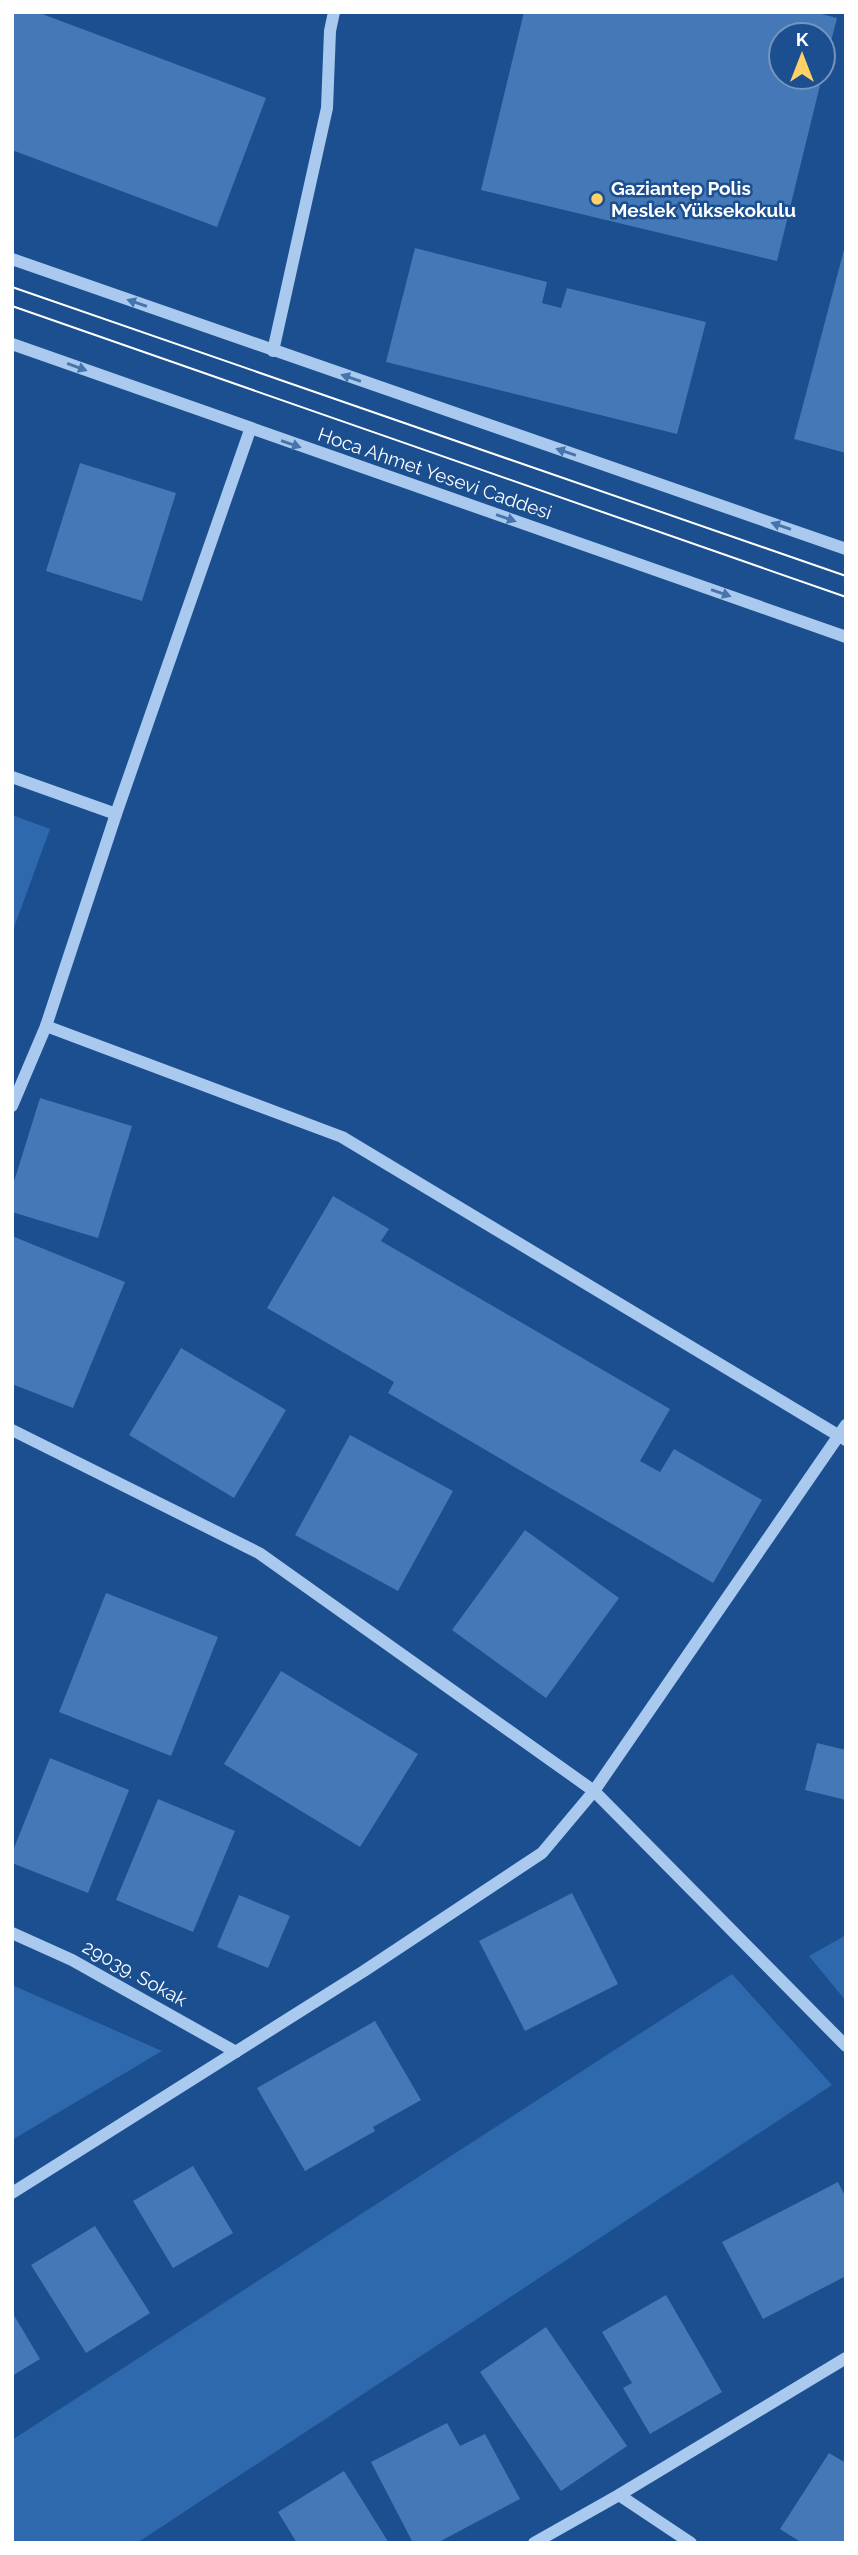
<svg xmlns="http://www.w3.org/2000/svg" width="858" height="2555" font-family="Raleway,sans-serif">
  <rect width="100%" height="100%" fill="#1b4f8f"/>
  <!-- green -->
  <g fill="#2e69ad">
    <polygon points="12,815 50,829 12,933"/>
    <polygon points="846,1935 846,2001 809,1956"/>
    <polygon points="732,1974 832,2085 137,2543 12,2543 12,2440"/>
    <polygon points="12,1985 162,2051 12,2140"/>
  </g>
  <!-- building -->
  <g fill="#4478b7">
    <polygon points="12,12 37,12 266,98 217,227 12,150"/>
    <polygon points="524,12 814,12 837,18 824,69 823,35 781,35 781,77 822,77 777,261 481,190"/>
    <polygon points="845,246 846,246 846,453 794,439"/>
    <polygon points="415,248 547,282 542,303 561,308 567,288 706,322 677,434 386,362"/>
    <polygon points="80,463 176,493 142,601 46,571"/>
    <polygon points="40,1098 132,1126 98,1238 12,1212 12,1188"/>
    <polygon points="333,1196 389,1229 381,1241 670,1409 640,1461 660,1472 674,1449 762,1500 713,1583 388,1393 394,1382 267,1308"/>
    <polygon points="12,1236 125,1282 73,1408 12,1384"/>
    <polygon points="181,1348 286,1410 234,1498 129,1435"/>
    <polygon points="350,1435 453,1491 398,1591 295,1535"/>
    <polygon points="525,1530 619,1598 546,1698 452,1630"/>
    <polygon points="106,1593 218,1637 171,1756 59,1712"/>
    <polygon points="281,1671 418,1754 360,1847 224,1764"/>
    <polygon points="817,1743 846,1750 846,1800 805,1790"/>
    <polygon points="50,1758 129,1790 88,1893 12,1863 12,1853"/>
    <polygon points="158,1799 235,1831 193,1932 116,1900"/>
    <polygon points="572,1893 618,1984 525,2031 479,1941"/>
    <polygon points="239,1895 290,1916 268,1968 217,1947"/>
    <polygon points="375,2021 421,2100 373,2127 375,2131 305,2171 257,2088"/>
    <polygon points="193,2166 233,2233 173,2268 133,2201"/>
    <polygon points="838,2182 846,2198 846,2276 763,2319 722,2242"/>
    <polygon points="95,2226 150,2313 86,2353 31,2265"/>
    <polygon points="666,2295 722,2392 650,2434 623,2388 632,2383 602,2332"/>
    <polygon points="12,2312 40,2359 12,2376"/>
    <polygon points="546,2327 627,2446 561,2491 480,2372"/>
    <polygon points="447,2423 460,2446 485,2434 520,2499 437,2543 413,2543 371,2462"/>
    <polygon points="829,2453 846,2463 846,2543 802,2543 780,2529"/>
    <polygon points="344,2471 389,2543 297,2543 278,2512"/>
  </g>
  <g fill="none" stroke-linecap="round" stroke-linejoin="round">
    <!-- minor -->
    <g stroke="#a9c9ee" stroke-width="12">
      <polyline points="12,259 846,549"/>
      <polyline points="12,344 846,637"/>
      <polyline points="273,351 327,108 330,31 334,12"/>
      <polyline points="12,777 116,814"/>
      <polyline points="46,1026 342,1137 846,1440"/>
      <polyline points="12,1106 46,1026 116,814 250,430"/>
      <polyline points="12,1430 259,1553 594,1791 846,2046"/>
      <polyline points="12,1933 72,1960 236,2052"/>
      <polyline points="12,2193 364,1971 542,1853 594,1791 846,1425"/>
      <polyline points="619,2495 691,2543"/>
      <polyline points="534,2543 619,2495 846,2358"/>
    </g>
    <!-- tram -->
    <g stroke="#fff" stroke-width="2">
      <polyline points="12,287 846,576"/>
      <polyline points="12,306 846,597"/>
    </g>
  </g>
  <!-- one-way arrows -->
  <defs><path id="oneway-solid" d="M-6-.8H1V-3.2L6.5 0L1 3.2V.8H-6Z" transform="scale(1.75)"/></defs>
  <g fill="#4674ac">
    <use href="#oneway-solid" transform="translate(137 303) rotate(-161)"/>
    <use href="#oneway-solid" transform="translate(77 367) rotate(20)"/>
    <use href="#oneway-solid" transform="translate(351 378) rotate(-161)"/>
    <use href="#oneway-solid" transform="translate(291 444) rotate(19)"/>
    <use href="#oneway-solid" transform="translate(566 452) rotate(-161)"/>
    <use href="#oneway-solid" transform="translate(506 518) rotate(19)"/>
    <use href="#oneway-solid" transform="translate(781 526) rotate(-161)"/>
    <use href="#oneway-solid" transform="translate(721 593) rotate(19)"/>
  </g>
  <!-- markers -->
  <circle fill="#ffd166" stroke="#1b4f8f" stroke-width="2.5" cx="597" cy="199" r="7"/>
  <g text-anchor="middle" stroke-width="5" stroke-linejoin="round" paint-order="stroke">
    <!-- poi labels -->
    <g font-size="19" font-weight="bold" fill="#fff" stroke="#1b4f8f" text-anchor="start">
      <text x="611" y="195">Gaziantep Polis<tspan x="611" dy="22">Meslek Yüksekokulu</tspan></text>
    </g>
    <!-- street labels -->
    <g font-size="19" fill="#fff" stroke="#1b4f8f">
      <text transform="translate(435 473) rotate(19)" y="7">Hoca Ahmet Yesevi Caddesi</text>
      <text transform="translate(135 1973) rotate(29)" y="7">29039. Sokak</text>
    </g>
  </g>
  <!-- border -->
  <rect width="858" height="2555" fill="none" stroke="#ffffff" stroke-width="28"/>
  <!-- north arrow -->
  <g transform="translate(802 56)"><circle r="33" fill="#1b4f8f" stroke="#7695bc" stroke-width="2"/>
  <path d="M0-5L12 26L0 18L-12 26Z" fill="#ffd166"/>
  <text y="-10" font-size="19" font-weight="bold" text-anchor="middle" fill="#ffffff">K</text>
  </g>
</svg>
